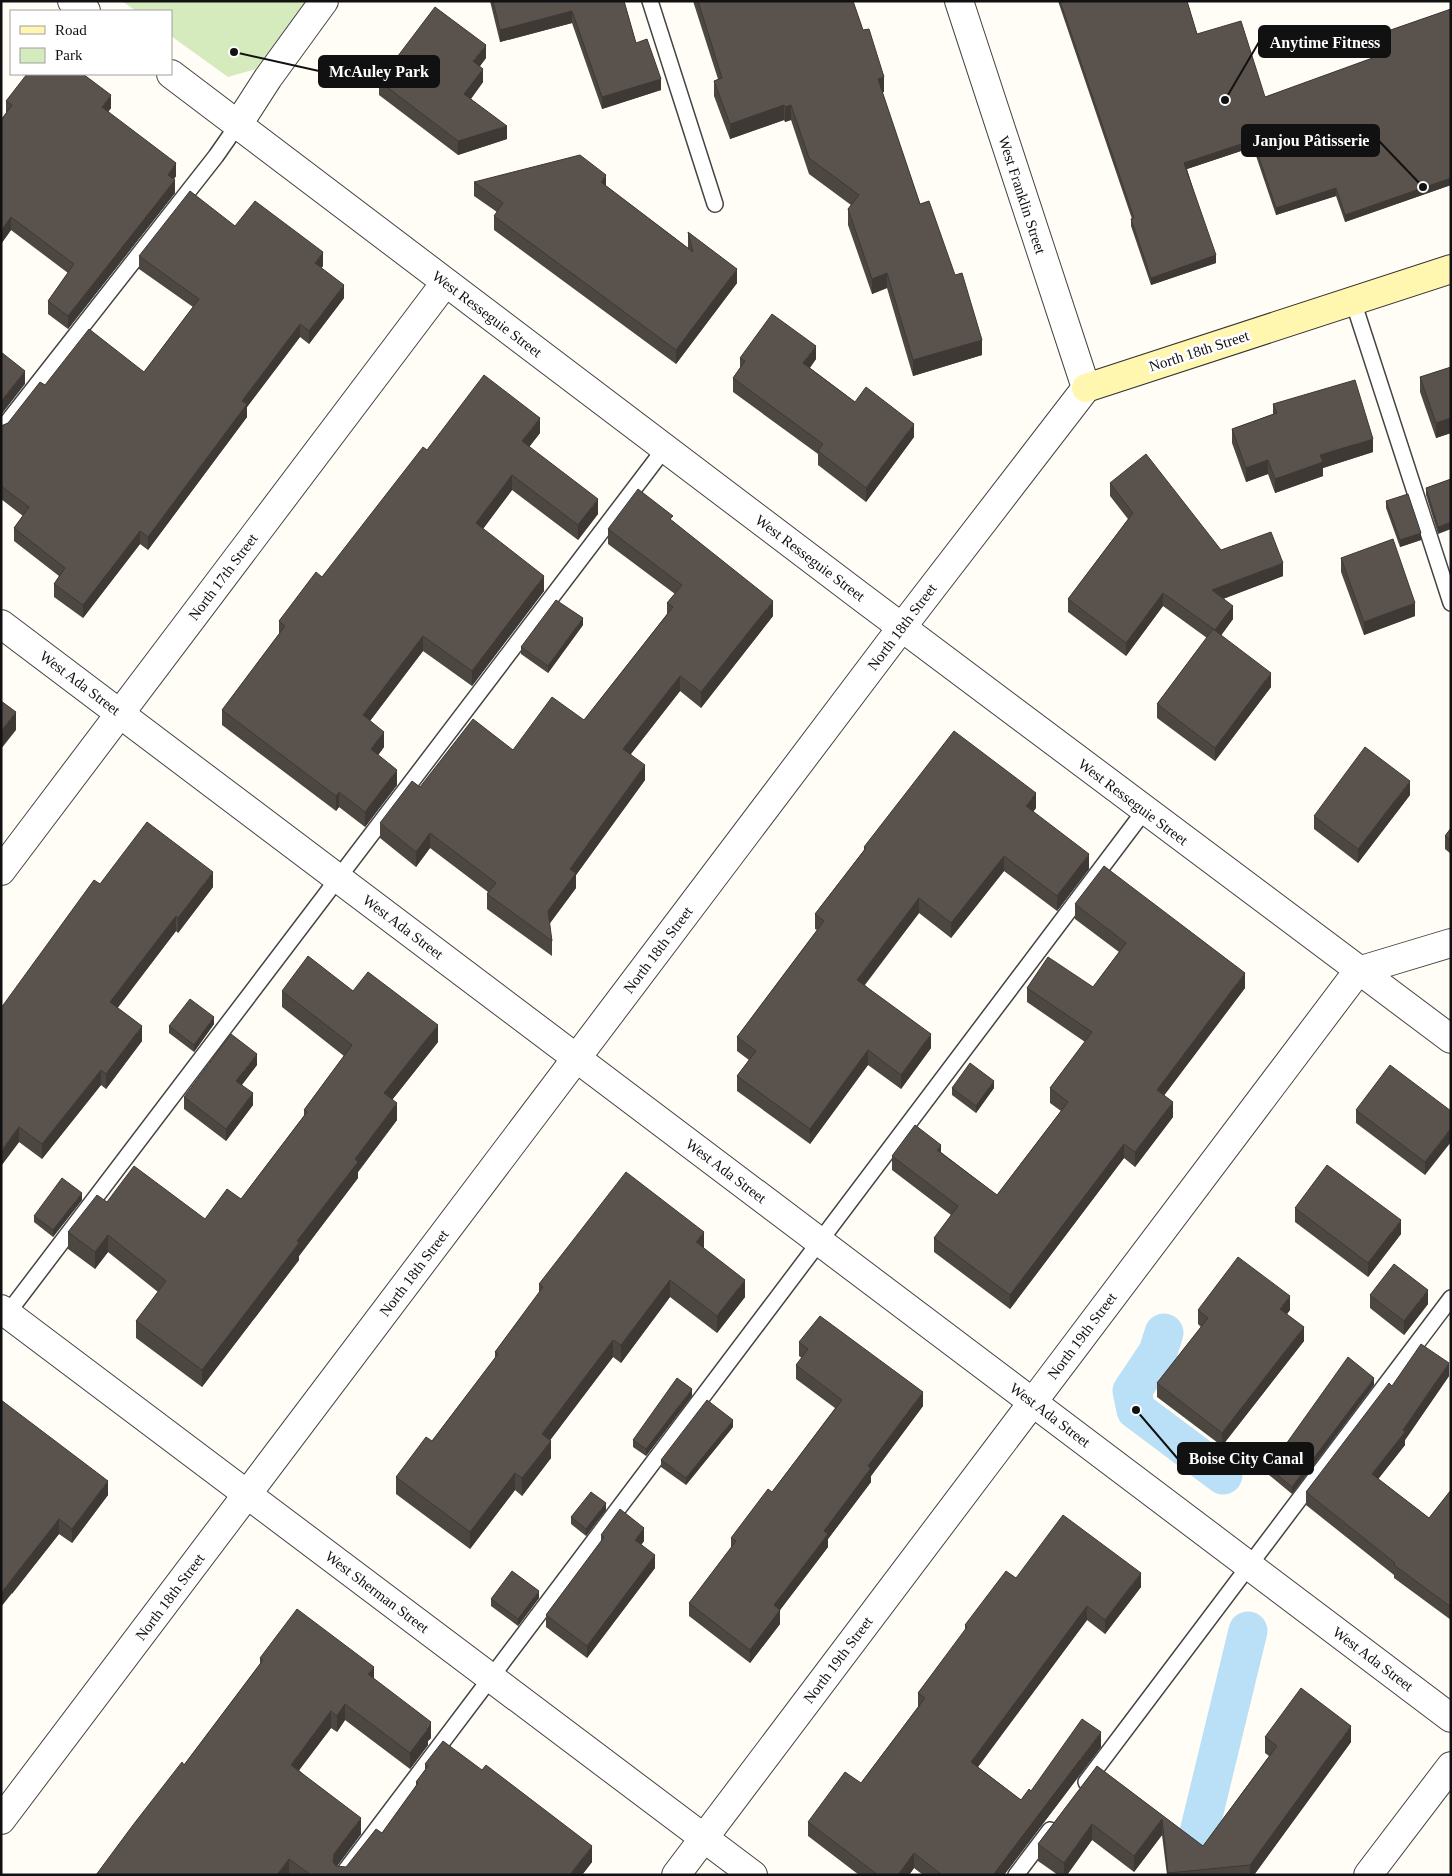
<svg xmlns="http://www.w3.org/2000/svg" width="1452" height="1876" font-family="'Times New Roman',serif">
  <rect width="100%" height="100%" fill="#fffdf5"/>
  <!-- green -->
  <polygon fill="#d5ebbd" points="122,1 305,1 308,11 263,67 228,77 171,36 171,11 136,11"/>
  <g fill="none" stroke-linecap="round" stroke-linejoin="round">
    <!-- canal -->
    <g stroke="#b9e0f7" stroke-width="39">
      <polyline points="1164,1333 1158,1352 1132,1391 1136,1410 1223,1475"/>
      <polyline points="1195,1849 1248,1631"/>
    </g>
    <defs>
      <g id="lane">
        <polyline points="650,1 715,204"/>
        <polyline points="1353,301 1451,603"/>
        <polyline points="1,430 216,156 239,123"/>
        <polyline points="4,1318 665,448"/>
        <polyline points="1086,1782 1451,1298"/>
        <polyline points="342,1875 1145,810"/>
        <polyline points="1016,1875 1050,1830"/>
      </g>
      <g id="street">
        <polyline points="72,1 86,11"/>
        <polyline points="171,74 860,596 1451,1039"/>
        <polyline points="239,123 268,78 324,1"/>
        <polyline points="1,624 1451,1718"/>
        <polyline points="1,871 445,283"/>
        <polyline points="1,1309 753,1875"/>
        <polyline points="1,1820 902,627 1086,388 959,1"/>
        <polyline points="676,1875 1358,971 1451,943"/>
        <polyline points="1368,1875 1451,1766"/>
      </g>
      <polyline id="secondary" points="1086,388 1451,269"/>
    </defs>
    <!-- lane casing -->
    <use href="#lane" stroke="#444" stroke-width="18"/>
    <!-- street casing -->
    <use href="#street" stroke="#444" stroke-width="30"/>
    <!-- secondary casing -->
    <use href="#secondary" stroke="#333" stroke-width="30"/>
    <!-- lane -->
    <use href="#lane" stroke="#fff" stroke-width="15"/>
    <!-- street -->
    <use href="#street" stroke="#fff" stroke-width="28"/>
    <!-- secondary -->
    <use href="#secondary" stroke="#fff6b0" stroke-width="28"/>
  </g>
  <!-- wall -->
  <g fill="#4d4742">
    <polygon points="490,1 624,1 636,43 661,90 602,109 572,23 500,42"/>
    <polygon points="693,1 853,1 884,92 882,92 920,204 982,355 913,376 887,288 872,294 848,225 848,209 851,205 809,174 791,120 785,122 784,120 730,139 714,96 714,81 718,79"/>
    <polygon points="1058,1 1187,1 1197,34 1265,97 1387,53 1382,40 1382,33 1451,9 1451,185 1345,222 1336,196 1276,215 1253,147 1187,169 1216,263 1151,285 1131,226 1131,219 1132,219"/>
    <polygon points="486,58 480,66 483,82 471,99 507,139 458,155 379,95 379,81"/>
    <polygon points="6,101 111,108 108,112 176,176 174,179 175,193 68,329 48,314 48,301 68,273 11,230 1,244 1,120 6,113"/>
    <polygon points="474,182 606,186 688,248 688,232 737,283 676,364 494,230 494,216 497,212 474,196"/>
    <polygon points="235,226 323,266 321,268 344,298 309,344 300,337 247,407 247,417 148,550 140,544 83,618 54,597 54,584 59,576 14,541 14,528 23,516 1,499 1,426 8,423 45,385 144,372 193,307 139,269 139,256"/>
    <polygon points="740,358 816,359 810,368 855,402 914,437 866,502 818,465 818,454 733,392 733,378 740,368"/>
    <polygon points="1451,367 1451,433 1436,438 1420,392 1420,377"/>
    <polygon points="1273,404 1373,452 1323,468 1323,476 1275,493 1268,474 1246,482 1232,443 1232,429 1273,414"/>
    <polygon points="540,433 529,447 598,514 578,540 512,490 483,529 544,591 472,686 423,651 370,721 384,747 378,755 397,785 365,827 339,807 336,811 222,725 222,710 279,634 279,621 322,577 427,450"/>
    <polygon points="1451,479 1438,534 1426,495 1426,488"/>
    <polygon points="1110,483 1221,550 1283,576 1223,599 1233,619 1221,635 1271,687 1215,761 1157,718 1157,704 1207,638 1163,606 1126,656 1068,612 1068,599 1128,519 1110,496"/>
    <polygon points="1386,501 1421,540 1400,547 1386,508"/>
    <polygon points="673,521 773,616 701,708 680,691 631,754 645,780 576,875 576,888 549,924 552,941 552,956 487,909 487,894 488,892 430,848 416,867 380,838 380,823 420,787 513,750 584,720 667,614 667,603 675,594 608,544 608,529"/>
    <polygon points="1341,558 1415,616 1364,635 1341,572"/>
    <polygon points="583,625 548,673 521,654 521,647"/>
    <polygon points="1410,795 1358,863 1314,829 1314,816"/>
    <polygon points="1036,808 1033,812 1089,869 1057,911 1004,871 951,938 919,913 865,985 931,1048 901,1089 868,1065 810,1144 737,1091 737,1076 749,1060 737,1051 737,1037 817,930 815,929 815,914 864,850 864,847"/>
    <polygon points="1451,828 1451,854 1445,849 1445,836"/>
    <polygon points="100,884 213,887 178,933 176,931 117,1008 142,1041 106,1089 101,1085 42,1159 19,1142 1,1166"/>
    <polygon points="1075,904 1245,988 1164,1095 1173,1117 1135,1167 1124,1158 1010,1309 934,1252 934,1238 951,1215 892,1170 892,1156 941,1152 997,1195 1061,1111 1050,1103 1050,1088 1085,1042 1027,1002 1027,988 1093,987 1119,952 1075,919"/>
    <polygon points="282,991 353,991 438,1042 392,1100 397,1120 358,1172 358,1178 299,1256 299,1260 202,1387 136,1338 136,1321 158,1292 108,1252 95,1269 68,1249 68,1232 107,1202 205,1219 241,1199 304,1116 304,1110 344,1056 282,1007"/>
    <polygon points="214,1024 194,1052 169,1033 169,1026"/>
    <polygon points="257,1065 242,1085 253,1105 226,1141 184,1109 184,1097"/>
    <polygon points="952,1088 994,1088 976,1113 952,1095"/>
    <polygon points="1356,1110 1451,1111 1425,1175 1356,1123"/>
    <polygon points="82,1200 53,1237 34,1222 34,1216"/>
    <polygon points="1295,1208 1401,1234 1368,1277 1295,1222"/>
    <polygon points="704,1248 745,1297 717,1333 670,1297 621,1363 613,1357 550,1440 551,1458 522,1496 515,1490 470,1549 396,1494 396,1477 432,1441 495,1358 495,1352 539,1293 539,1284"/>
    <polygon points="1370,1295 1428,1304 1404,1335 1370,1308"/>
    <polygon points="1198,1310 1290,1310 1287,1314 1304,1341 1222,1446 1157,1397 1157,1383 1201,1327 1198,1324"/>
    <polygon points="799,1342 923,1406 871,1476 871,1482 828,1539 828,1547 780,1610 780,1624 750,1663 689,1616 689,1603 731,1548 731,1538 772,1492 835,1408 796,1379 796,1365 802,1358 799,1356"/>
    <polygon points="1449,1376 1405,1440 1405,1445 1378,1479 1429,1518 1451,1490 1451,1620 1394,1578 1394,1575 1306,1505 1306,1492 1392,1386"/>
    <polygon points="1374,1385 1292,1494 1269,1475 1269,1468"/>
    <polygon points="692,1396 646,1456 633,1447 633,1440"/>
    <polygon points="4,1402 108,1495 72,1543 59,1534 12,1594"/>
    <polygon points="733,1427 686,1485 661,1467 661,1460"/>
    <polygon points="606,1510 586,1536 571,1524 571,1517"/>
    <polygon points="601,1535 644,1541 641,1545 655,1568 587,1658 546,1627 546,1615 601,1542"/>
    <polygon points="1016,1578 1141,1587 1105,1634 1087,1620 978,1767 1021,1800 1031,1791 1101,1747 1004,1875 923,1875 914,1868 909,1875 859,1875 808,1836 808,1822 861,1783 918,1707 918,1693 965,1631 965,1625"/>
    <polygon points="539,1598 518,1626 491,1606 491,1599"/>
    <polygon points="260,1658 374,1679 431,1738 428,1741 428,1745 410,1769 345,1720 337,1732 331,1728 299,1770 361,1834 337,1866 346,1867 382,1833 416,1786 416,1782 425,1770 425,1764 592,1862 582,1875 96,1875 184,1765 260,1664"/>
    <polygon points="1265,1737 1351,1742 1254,1875 1167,1875 1162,1835 1134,1872 1092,1840 1067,1875 1058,1875 1038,1861 1038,1844 1097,1766 1203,1846 1269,1756 1265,1753"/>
  </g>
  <!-- shaded-wall -->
  <g fill="#3f3936">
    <polygon points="572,11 572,23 500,42 500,30"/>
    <polygon points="486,45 486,58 473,75 473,61"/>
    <polygon points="483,69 483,82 464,108 464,94"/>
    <polygon points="884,77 884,92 878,94 878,79"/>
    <polygon points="661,79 661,90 602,109 602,97"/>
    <polygon points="111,95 111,108 102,120 102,107"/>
    <polygon points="784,105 784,120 730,139 730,124"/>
    <polygon points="791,105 791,120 785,122 785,107"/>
    <polygon points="507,126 507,139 458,155 458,141"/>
    <polygon points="1253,140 1253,147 1184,170 1184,163"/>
    <polygon points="176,163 176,176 168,188 168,175"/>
    <polygon points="606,175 606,189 601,182"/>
    <polygon points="1451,178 1451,185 1345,222 1345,215"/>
    <polygon points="175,180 175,193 68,329 68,316"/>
    <polygon points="1336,188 1336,196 1276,215 1276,208"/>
    <polygon points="11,217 11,230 1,244 1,231"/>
    <polygon points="323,252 323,266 315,276 315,263"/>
    <polygon points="1216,255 1216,263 1151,285 1151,278"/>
    <polygon points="737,269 737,283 676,364 676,350"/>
    <polygon points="887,273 887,288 872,294 872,279"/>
    <polygon points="344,285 344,298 309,344 309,331"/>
    <polygon points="300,324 300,337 247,407 247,417 148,550 148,537 242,401"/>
    <polygon points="982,340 982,355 913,376 913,360"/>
    <polygon points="816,346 816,359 803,376 803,363"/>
    <polygon points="25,371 25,384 1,415 1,401"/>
    <polygon points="540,418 540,433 522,456 522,441"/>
    <polygon points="1451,418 1451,433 1436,438 1436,423"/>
    <polygon points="914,424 914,437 866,502 866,488"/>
    <polygon points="1373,439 1373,452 1323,468 1323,476 1275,493 1275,479 1320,455"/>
    <polygon points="1268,460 1268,474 1246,482 1246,468"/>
    <polygon points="512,475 512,490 476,538 476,523"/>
    <polygon points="598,499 598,514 578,540 578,525"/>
    <polygon points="1451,522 1451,529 1438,534 1438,527"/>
    <polygon points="140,531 140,544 83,618 83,605"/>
    <polygon points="1421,533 1421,540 1400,547 1400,540"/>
    <polygon points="1283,563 1283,576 1212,603 1212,590"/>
    <polygon points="544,576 544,591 472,686 472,671"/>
    <polygon points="1163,593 1163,606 1126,656 1126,643"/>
    <polygon points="773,601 773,616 701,708 701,692"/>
    <polygon points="1415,603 1415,616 1364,635 1364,622"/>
    <polygon points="1233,606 1233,619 1215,644 1215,630"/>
    <polygon points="583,618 583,625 548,673 548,666"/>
    <polygon points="423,636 423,651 363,730 363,715"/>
    <polygon points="1271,673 1271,687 1215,761 1215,748"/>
    <polygon points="680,676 680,691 623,764 623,749"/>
    <polygon points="16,712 16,730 1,749 1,731"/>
    <polygon points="384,732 384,747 371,765 371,749"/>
    <polygon points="645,765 645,780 576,875 576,888 548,926 548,911 570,869"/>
    <polygon points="397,770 397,785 365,827 365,812"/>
    <polygon points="1410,781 1410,795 1358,863 1358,849"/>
    <polygon points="339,792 339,807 336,811 336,796"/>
    <polygon points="1036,793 1036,808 1026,821 1026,806"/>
    <polygon points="430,833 430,848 416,867 416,852"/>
    <polygon points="1089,854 1089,869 1057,911 1057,896"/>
    <polygon points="1004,856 1004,871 951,938 951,923"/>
    <polygon points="213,872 213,887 178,933 178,918"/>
    <polygon points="919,898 919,913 857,994 857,980"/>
    <polygon points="176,916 176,931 110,1018 110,1002"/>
    <polygon points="1245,973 1245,988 1157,1105 1157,1090"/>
    <polygon points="214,1017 214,1024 194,1052 194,1045"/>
    <polygon points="438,1025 438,1042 384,1110 384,1093"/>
    <polygon points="142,1026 142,1041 106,1089 106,1074"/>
    <polygon points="931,1034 931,1048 901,1089 901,1075"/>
    <polygon points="868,1050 868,1065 810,1144 810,1129"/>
    <polygon points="257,1054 257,1065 236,1092 236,1081"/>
    <polygon points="101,1070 101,1085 42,1159 42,1144"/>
    <polygon points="994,1081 994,1088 976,1113 976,1106"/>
    <polygon points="253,1093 253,1105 226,1141 226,1129"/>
    <polygon points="1173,1102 1173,1117 1135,1167 1135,1152"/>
    <polygon points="397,1103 397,1120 358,1172 358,1178 299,1256 299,1260 202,1387 202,1370 297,1241 355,1159"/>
    <polygon points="19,1127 19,1142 1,1166 1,1151"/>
    <polygon points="1451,1128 1451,1142 1425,1175 1425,1162"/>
    <polygon points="1124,1144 1124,1158 1010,1309 1010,1295"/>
    <polygon points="941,1145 941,1159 937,1150"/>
    <polygon points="82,1193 82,1200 53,1237 53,1230"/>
    <polygon points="1401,1220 1401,1234 1368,1277 1368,1263"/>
    <polygon points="704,1232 704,1249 696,1242"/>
    <polygon points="108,1235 108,1252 95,1269 95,1252"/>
    <polygon points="670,1280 670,1297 621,1363 621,1345"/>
    <polygon points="745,1280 745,1297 717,1333 717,1316"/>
    <polygon points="1428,1290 1428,1304 1404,1335 1404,1321"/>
    <polygon points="1290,1296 1290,1310 1280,1323 1280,1309"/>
    <polygon points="1304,1327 1304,1341 1222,1446 1222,1433"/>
    <polygon points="613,1340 613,1357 542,1451 542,1434"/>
    <polygon points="1449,1363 1449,1376 1405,1440 1405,1445 1372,1487 1372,1474"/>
    <polygon points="1374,1378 1374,1385 1292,1494 1292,1487"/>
    <polygon points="692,1389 692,1396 646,1456 646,1449"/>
    <polygon points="923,1392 923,1406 871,1476 871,1482 828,1539 828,1547 780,1610 780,1624 750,1663 750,1650 774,1605 868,1466"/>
    <polygon points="733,1420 733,1427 686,1485 686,1478"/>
    <polygon points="551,1441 551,1458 522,1496 522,1478"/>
    <polygon points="515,1473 515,1490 470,1549 470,1532"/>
    <polygon points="108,1481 108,1495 72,1543 72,1529"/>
    <polygon points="606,1503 606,1510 586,1536 586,1529"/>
    <polygon points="59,1519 59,1534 1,1607 1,1593"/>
    <polygon points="644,1528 644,1541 635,1553 635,1540"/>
    <polygon points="655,1555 655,1568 587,1658 587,1646"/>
    <polygon points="1141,1573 1141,1587 1105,1634 1105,1620"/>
    <polygon points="539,1591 539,1598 518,1626 518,1619"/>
    <polygon points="1087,1606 1087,1620 971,1776 971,1762"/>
    <polygon points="374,1667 374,1683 368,1674"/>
    <polygon points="345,1704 345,1720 337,1732 337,1716"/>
    <polygon points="331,1711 331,1728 291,1781 291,1765"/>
    <polygon points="431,1722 431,1738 428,1741 428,1745 410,1769 410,1753"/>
    <polygon points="1351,1726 1351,1742 1254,1875 1250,1875 1250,1865"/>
    <polygon points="1101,1732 1101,1747 1004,1875 993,1875"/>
    <polygon points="361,1818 361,1834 334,1870 333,1862 334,1854"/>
    <polygon points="1162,1819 1162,1835 1134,1872 1134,1856"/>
    <polygon points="1092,1824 1092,1840 1067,1875 1064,1875 1064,1863"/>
    <polygon points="592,1846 592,1862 582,1875 570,1875"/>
    <polygon points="914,1853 914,1868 909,1875 898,1875"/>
    <polygon points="289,1859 289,1875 277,1875"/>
  </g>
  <!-- building -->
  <g fill="#5a524d" stroke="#3f3936">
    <polygon points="493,1 624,1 636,43 647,39 661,79 602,97 572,11 500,30"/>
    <polygon points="698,1 853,1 863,30 869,29 884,77 878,79 920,204 929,201 955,275 962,273 982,340 913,360 887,273 872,279 848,209 859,195 809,158 791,105 785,107 784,105 730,124 714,81 722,78"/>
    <polygon points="1060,1 1187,1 1197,34 1241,21 1265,97 1389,52 1382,33 1451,9 1451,178 1345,215 1336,188 1276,208 1253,140 1184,163 1216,255 1151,278 1131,219 1134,218"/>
    <polygon points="435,7 486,45 473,61 483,69 464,94 507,126 458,141 379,81"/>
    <polygon points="27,74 83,74 111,95 102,107 176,163 168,175 175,180 68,316 48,301 74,264 11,217 1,231 1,120 12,105 6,101"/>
    <polygon points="580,155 606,175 601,182 693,252 688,232 737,269 676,350 494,216 503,203 474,182"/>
    <polygon points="190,191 235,226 255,201 323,252 315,263 344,285 309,331 300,324 242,401 247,404 148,537 140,531 83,605 54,584 65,568 14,528 29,507 1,486 1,426 8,423 40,382 45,385 89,329 144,372 199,299 139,256"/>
    <polygon points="772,314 816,346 803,363 855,402 866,387 914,424 866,488 818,451 823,444 733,378 745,361 740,358"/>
    <polygon points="1,352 25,371 1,401"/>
    <polygon points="1451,367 1451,418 1436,423 1420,377"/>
    <polygon points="484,375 540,418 522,441 598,499 578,525 512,475 476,523 544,576 472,671 423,636 363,715 384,732 371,749 397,770 365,812 339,792 336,796 222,710 285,626 279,621 316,572 322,577 423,447 427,450"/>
    <polygon points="1355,380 1373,439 1320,455 1323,462 1275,479 1268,460 1246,468 1232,429 1277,413 1273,404"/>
    <polygon points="1146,454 1221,550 1271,532 1283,563 1212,590 1233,606 1215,630 1163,593 1126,643 1068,599 1133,513 1110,483"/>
    <polygon points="1451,479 1451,522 1438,527 1426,488"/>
    <polygon points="638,489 673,516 670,519 773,601 701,692 680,676 623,749 645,765 570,869 576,873 548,911 552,941 487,894 496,883 430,833 416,852 380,823 412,781 420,787 473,719 513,750 552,697 584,720 673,607 667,603 682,585 608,529"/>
    <polygon points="1408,494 1421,533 1400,540 1386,501"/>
    <polygon points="1393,539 1415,603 1364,622 1341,558"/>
    <polygon points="556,600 583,618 548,666 521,647"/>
    <polygon points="1213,629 1271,673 1215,748 1157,704"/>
    <polygon points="1,701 16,712 1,731"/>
    <polygon points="954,731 1036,793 1026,806 1089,854 1057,896 1004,856 951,923 919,898 857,980 931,1034 901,1075 868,1050 810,1129 737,1076 756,1051 737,1037 824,921 815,914 866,848 864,847"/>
    <polygon points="1365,747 1410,781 1358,849 1314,816"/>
    <polygon points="147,822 213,872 178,918 176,916 110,1002 142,1026 106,1074 101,1070 42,1144 19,1127 1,1151 1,1008 94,880 100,884"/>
    <polygon points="1451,828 1451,840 1445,836"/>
    <polygon points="1104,866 1245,973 1157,1090 1173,1102 1135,1152 1124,1144 1010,1295 934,1238 958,1206 892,1156 915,1125 941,1145 937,1150 997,1195 1068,1102 1050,1088 1092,1032 1027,988 1048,957 1093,987 1126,943 1075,904"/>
    <polygon points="308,956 353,991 368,972 438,1025 384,1093 397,1103 355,1159 358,1162 297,1241 299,1243 202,1370 136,1321 166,1281 108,1235 95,1252 68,1232 97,1195 107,1202 134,1166 205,1219 227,1189 241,1199 307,1112 304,1110 352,1045 282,991"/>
    <polygon points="190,999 214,1017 194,1045 169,1026"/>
    <polygon points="231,1034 257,1054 236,1081 253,1093 226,1129 184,1097"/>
    <polygon points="970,1063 994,1081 976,1106 952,1088"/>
    <polygon points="1390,1065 1451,1111 1451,1128 1425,1162 1356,1110"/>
    <polygon points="1327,1165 1401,1220 1368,1263 1295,1208"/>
    <polygon points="626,1172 704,1232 696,1242 745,1280 717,1316 670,1280 621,1345 613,1340 542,1434 551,1441 522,1478 515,1473 470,1532 396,1477 426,1437 432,1441 498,1354 495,1352 543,1287 539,1284"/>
    <polygon points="62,1178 82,1193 53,1230 34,1216"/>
    <polygon points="1238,1257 1290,1296 1280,1309 1304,1327 1222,1433 1157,1383 1208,1318 1198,1310"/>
    <polygon points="1394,1264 1428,1290 1404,1321 1370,1295"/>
    <polygon points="820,1316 923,1392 868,1466 871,1468 824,1531 828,1534 774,1605 780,1610 750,1650 689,1603 736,1541 731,1538 768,1489 772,1492 842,1400 796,1365 808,1349 799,1342"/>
    <polygon points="1421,1344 1449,1363 1403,1430 1405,1432 1372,1474 1429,1518 1451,1490 1451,1607 1394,1565 1395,1563 1306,1492 1389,1383 1392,1386"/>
    <polygon points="1348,1357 1374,1378 1292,1487 1269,1468"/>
    <polygon points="677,1378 692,1389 646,1449 633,1440"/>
    <polygon points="1,1400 108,1481 72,1529 59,1519 1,1593"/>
    <polygon points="707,1400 733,1420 686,1478 661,1460"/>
    <polygon points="591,1492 606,1503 586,1529 571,1517"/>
    <polygon points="620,1509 644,1528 635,1540 655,1555 587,1646 546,1615 604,1537 601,1535"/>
    <polygon points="1063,1515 1141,1573 1105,1620 1087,1606 971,1762 1021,1800 1029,1789 1031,1791 1082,1719 1101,1732 993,1875 942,1875 914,1853 898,1875 878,1875 808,1822 845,1772 861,1783 925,1698 918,1693 967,1627 965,1625 1006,1571 1016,1578"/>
    <polygon points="512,1571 539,1591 518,1619 491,1599"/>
    <polygon points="297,1609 374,1667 368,1674 431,1722 426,1728 428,1729 410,1753 345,1704 337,1716 331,1711 291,1765 361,1818 334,1854 333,1862 336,1866 346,1867 376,1829 382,1833 418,1783 416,1782 428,1766 425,1764 443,1741 482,1770 486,1765 592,1846 570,1875 311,1875 289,1859 277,1875 96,1875 133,1825 182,1762 184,1765 263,1660 260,1658"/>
    <polygon points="1301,1688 1351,1726 1250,1865 1168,1873 1162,1819 1134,1856 1092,1824 1064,1863 1038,1844 1097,1766 1203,1846 1277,1746 1265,1737"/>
  </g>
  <g text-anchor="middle" stroke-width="5" stroke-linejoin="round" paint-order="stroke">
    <!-- street labels -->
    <g font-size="15" fill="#111" stroke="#fff">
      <text transform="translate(1022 195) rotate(72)" y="5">West Franklin Street</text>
      <text transform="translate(487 314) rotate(37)" y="5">West Resseguie Street</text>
      <text transform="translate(1199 351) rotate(-18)" y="5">North 18th Street</text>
      <text transform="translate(810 558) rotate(37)" y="5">West Resseguie Street</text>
      <text transform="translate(223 577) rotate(-53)" y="5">North 17th Street</text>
      <text transform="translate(902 627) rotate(-53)" y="5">North 18th Street</text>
      <text transform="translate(80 683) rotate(37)" y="5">West Ada Street</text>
      <text transform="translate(1133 802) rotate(37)" y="5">West Resseguie Street</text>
      <text transform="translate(403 927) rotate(37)" y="5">West Ada Street</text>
      <text transform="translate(658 950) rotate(-53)" y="5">North 18th Street</text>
      <text transform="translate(726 1171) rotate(37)" y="5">West Ada Street</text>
      <text transform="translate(414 1273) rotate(-53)" y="5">North 18th Street</text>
      <text transform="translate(1082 1336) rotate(-53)" y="5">North 19th Street</text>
      <text transform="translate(1050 1415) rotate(37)" y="5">West Ada Street</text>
      <text transform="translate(377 1592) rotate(37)" y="5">West Sherman Street</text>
      <text transform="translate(170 1597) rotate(-53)" y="5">North 18th Street</text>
      <text transform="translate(1373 1659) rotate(37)" y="5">West Ada Street</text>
      <text transform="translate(838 1660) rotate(-53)" y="5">North 19th Street</text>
    </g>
  </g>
  <!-- callouts -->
  <path fill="none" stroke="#111" stroke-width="2" d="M1225 100L1259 42M234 52L319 71M1423 187L1379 141M1136 1410L1178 1459"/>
  <g fill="#111" stroke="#fff" stroke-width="2">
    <circle cx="1225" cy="100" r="5"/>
    <circle cx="234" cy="52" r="5"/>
    <circle cx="1423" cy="187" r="5"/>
    <circle cx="1136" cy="1410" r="5"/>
  </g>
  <g fill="#111" stroke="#111" stroke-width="2">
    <rect x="1259" y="26" width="131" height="31" rx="5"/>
    <rect x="319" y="56" width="120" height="31" rx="5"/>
    <rect x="1242" y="125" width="137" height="31" rx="5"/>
    <rect x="1178" y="1443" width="135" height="31" rx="5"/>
  </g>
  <g font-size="16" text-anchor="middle" font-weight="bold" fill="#fff">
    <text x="1325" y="48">Anytime Fitness</text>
    <text x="379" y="77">McAuley Park</text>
    <text x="1311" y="146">Janjou Pâtisserie</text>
    <text x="1246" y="1464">Boise City Canal</text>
  </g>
  <!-- border -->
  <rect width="1452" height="1876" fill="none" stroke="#111111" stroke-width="5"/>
  <!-- legend -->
  <rect x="10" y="10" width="162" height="65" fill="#ffffff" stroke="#a0a0a0"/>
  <rect x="20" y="26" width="25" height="8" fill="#fff6b0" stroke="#a0a0a0"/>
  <text x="55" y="35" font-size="15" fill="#111111">Road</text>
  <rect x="20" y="48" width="25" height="15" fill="#d5ebbd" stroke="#a0a0a0"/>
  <text x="55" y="60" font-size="15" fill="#111111">Park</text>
</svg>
